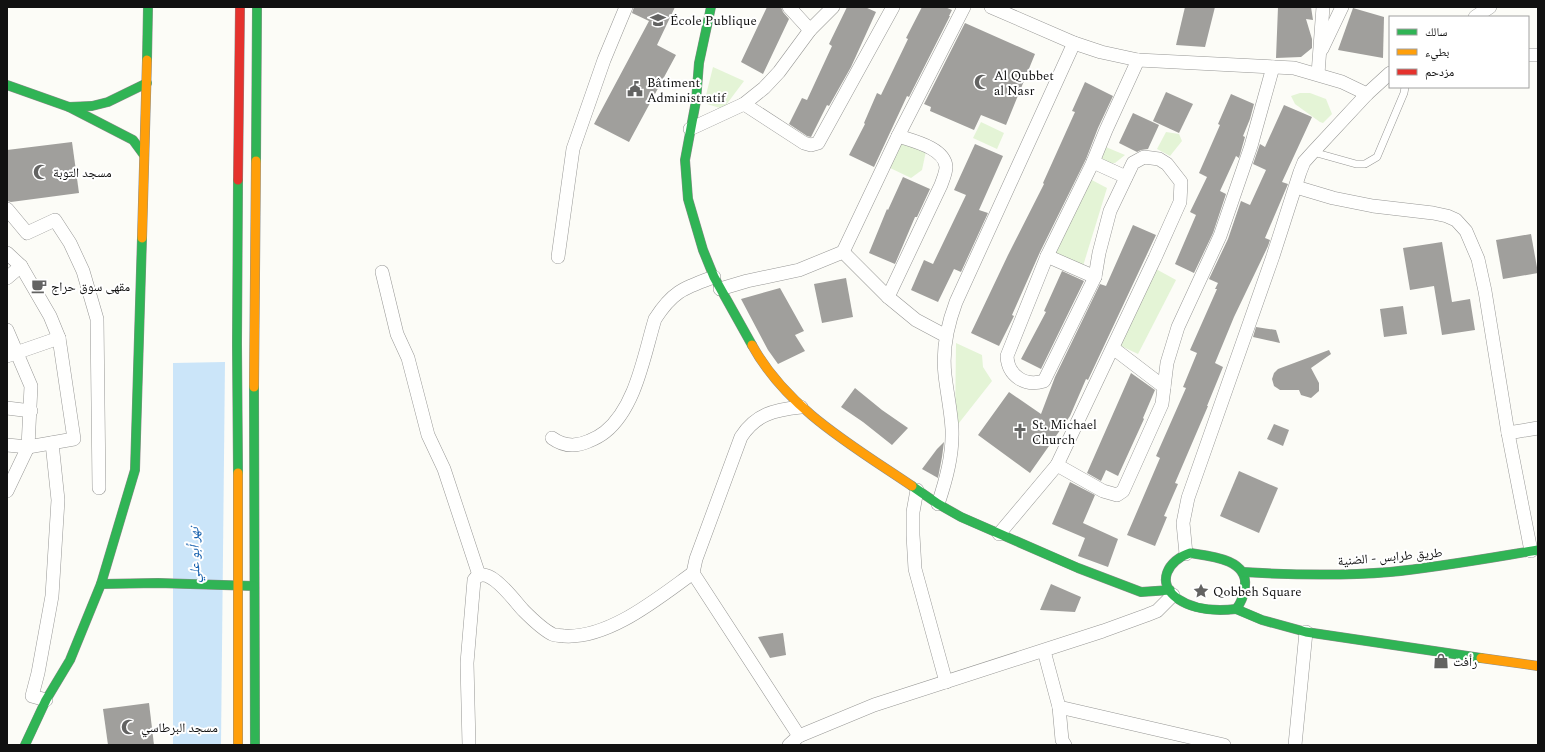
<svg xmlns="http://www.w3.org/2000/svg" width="1545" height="752" font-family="Spectral,'Noto Naskh Arabic',serif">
  <rect width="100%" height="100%" fill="#fcfcf7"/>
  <!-- green -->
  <g fill="#e4f4d6">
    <polygon points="713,67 744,81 723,109 704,103"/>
    <polygon points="1300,93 1310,93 1326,99 1332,114 1323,123 1320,122 1295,104 1291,96"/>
    <polygon points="981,122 1004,133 997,149 973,138"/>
    <polygon points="1166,132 1179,134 1182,141 1170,156 1157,149"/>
    <polygon points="899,139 926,151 922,170 911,178 886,166"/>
    <polygon points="1101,145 1125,155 1115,163 1104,163 1097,156"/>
    <polygon points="1088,178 1107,188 1083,266 1053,252"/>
    <polygon points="1156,269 1176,280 1138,354 1119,345"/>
    <polygon points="956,343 982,355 983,367 992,381 955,428"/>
  </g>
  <!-- water -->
  <polygon fill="#cbe5f9" points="225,362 221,745 173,745 173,363"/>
  <!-- building -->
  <g fill="#a09f9c">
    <polygon points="634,7 675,7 657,45 676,55 629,142 594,124 649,21 632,13"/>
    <polygon points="767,7 781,7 783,12 789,19 763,74 741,62"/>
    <polygon points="847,7 865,7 876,12 851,67 829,106 827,105 811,137 807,136 789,124 802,98 807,100 832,46 829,44"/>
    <polygon points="922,7 945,7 952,10 949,16 950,16 909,97 907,96 874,167 849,155 865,124 864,123 877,93 881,95 908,39 906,38"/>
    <polygon points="1185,7 1215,7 1205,47 1176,45"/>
    <polygon points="1278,7 1311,7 1313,20 1306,19 1312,39 1312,48 1301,57 1276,58"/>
    <polygon points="1353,8 1384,17 1383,58 1338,50"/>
    <polygon points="965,23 1035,54 1006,125 981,115 974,130 930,111 931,107 924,104"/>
    <polygon points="1085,82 1113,96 1098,128 1086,159 1040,252 1012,315 1014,316 999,346 971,333 1008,255 1044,184 1043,183 1075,112 1072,111"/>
    <polygon points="1166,92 1193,104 1179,133 1153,121"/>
    <polygon points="1231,94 1254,104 1250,119 1243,136 1245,137 1239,158 1236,156 1220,191 1226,194 1213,233 1194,273 1175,264 1196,215 1190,212 1207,177 1199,173 1220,125 1218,124"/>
    <polygon points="1284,105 1312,117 1282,182 1288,184 1265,238 1270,240 1268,246 1234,317 1215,363 1223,367 1207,406 1208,406 1175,483 1178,484 1164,516 1167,517 1155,546 1127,535 1160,458 1156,456 1186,388 1183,387 1197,353 1190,350 1217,289 1215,289 1218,283 1209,279 1228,239 1241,201 1250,205 1266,170 1253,164 1260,144 1265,147"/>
    <polygon points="1133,113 1159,125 1148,149 1141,150 1137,152 1119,143"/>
    <polygon points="72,142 79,193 11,202 7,201 7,150"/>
    <polygon points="975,144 1003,156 979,210 988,213 961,272 954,269 938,302 911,290 924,260 933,264 966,195 954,190"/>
    <polygon points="903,177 930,189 917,217 915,217 895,264 869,253 887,209 888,210"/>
    <polygon points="1133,225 1156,235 1088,380 1086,379 1070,416 1030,473 978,435 1009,392 1041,414 1055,377 1100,284 1106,286"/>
    <polygon points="1531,234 1538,273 1503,279 1496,240"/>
    <polygon points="1442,242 1452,302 1470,299 1475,330 1442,335 1434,286 1410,290 1403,248"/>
    <polygon points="1062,271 1084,281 1041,369 1021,359 1046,312 1044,311"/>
    <polygon points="846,278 853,317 822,323 814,284"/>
    <polygon points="780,288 804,331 795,335 805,351 778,364 768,350 741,299"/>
    <polygon points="1403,306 1407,334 1384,337 1380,309"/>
    <polygon points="1256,327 1276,330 1280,343 1253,337"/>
    <polygon points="1329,350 1331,354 1311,368 1319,383 1319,391 1311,398 1301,395 1299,390 1280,390 1274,386 1272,379 1274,373 1278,369"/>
    <polygon points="1131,373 1155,390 1143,418 1144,419 1118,476 1106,470 1101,481 1087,473"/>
    <polygon points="855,388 882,410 908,428 892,445 863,422 841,407"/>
    <polygon points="1274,424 1289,430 1283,446 1267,439"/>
    <polygon points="944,442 942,457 938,478 922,469 937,449"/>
    <polygon points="1239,471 1278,488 1259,533 1220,516"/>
    <polygon points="1070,482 1095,495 1083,523 1118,539 1108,567 1078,556 1085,538 1052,524"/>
    <polygon points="1051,584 1081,597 1075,612 1040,610"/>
    <polygon points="783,633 786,655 770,658 758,637"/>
    <polygon points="149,703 154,745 108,745 103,709"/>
  </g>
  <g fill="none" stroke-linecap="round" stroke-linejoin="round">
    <defs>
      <polyline id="lane" points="1313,152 1356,164 1365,164 1377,157 1404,93 1405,87"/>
      <g id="street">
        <polyline points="789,7 810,30"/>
        <polyline points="991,7 1074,43 1101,52 1138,60 1294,68 1342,82 1367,94"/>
        <polyline points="1475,17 1490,7"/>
        <polyline points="1322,49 1342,7"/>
        <polyline points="1528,55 1538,55"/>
        <path d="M1138,60L1106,130L1093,162L1047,256L1007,356C1008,376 1025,387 1044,381L1095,277L1099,253L1110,211L1133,163L1144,157L1159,159L1167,164L1181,182L1180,202L1155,258L1057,465L1103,491L1117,495L1123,491L1162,404L1167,363L1178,327L1220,236L1251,146L1273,67"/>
        <polyline points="1318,74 1323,7"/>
        <polyline points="744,104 804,143 811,145 818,143 893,7"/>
        <polyline points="690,129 744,104 764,88 779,72 810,30 833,7"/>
        <polyline points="1093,162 1126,177"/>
        <polyline points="1296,187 1333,198 1373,206 1433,213 1447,216 1456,220 1466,231 1478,259 1485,291 1508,433 1531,551"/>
        <polyline points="7,209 27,233 55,220 70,243 83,271 97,319 99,488"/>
        <polyline points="843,252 898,136 964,7"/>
        <polyline points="7,253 21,266 50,316 59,338 74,439 28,447 7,445"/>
        <polyline points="1047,256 1095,277"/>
        <polyline points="558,257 573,149 604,60 626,7"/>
        <polyline points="382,272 397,334 408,358 428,435 444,469 479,575"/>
        <polyline points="7,278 21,266"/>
        <polyline points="720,289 747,281 799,270 843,252 888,297 916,320 946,336"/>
        <path d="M888,297L941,185C943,179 946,173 946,167C945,148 913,141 898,136"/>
        <polyline points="7,330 31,386 28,447 7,491"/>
        <polyline points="1113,348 1164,387"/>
        <polyline points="7,356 59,338"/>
        <polyline points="7,408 31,411"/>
        <polyline points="1508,433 1538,428"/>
        <path d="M552,438C563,446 576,447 589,441C594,439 600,436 605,432C636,407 644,355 655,319C673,291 684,288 714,277"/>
        <polyline points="917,490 913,512 913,535 915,569 946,682"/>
        <path d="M938,504C946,480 953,455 952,429C951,411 947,393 945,375C942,350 947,326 956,302L1074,43"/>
        <polyline points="999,534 1057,465"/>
        <polyline points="1186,554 1183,523 1188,498 1273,256 1300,172 1304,162 1313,152 1367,94 1390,73"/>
        <polyline points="1044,651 1059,707 1224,745"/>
        <polyline points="46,700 32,696 38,673 52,596 58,500 52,443"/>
        <polyline points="1059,707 1062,740 1065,745"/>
        <path d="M799,736L693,573L696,559L741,437C756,414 774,410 801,407"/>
        <path d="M469,745L467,663L474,580C487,561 515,602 524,611C532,619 542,629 552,634C555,636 560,635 564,636C609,639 658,598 693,573"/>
        <polyline points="789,745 799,736 874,705 1103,631 1147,615 1157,611 1173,595"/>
        <polyline points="1295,745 1306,632"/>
      </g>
      <g id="fast">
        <polyline points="711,7 699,63 696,101 685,160 688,199 703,250 714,277 752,345"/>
        <polyline points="147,60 148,7"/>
        <polyline points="7,85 69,107 133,140 144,155"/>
        <polyline points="69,107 92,106 108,102 147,83"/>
        <polyline points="256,161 257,7"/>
        <polyline points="254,387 255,745"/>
        <polyline points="238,473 237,344 238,180"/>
        <polyline points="912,486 938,504 961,517 1078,568 1141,592 1170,590"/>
        <path d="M1190,553C1210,556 1248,559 1245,586C1244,595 1242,602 1236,609C1217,611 1194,610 1178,599C1155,583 1168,560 1190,553Z"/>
        <path d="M1243,572C1292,575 1341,576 1390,572C1440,567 1489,558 1538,550"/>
        <polyline points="101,584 158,583 254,586"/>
        <polyline points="1236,609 1262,620 1306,632 1481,658"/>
        <polyline points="25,745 46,700 70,660 101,584 135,470 142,238"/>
      </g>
      <g id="slow">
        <polyline points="142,238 147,60"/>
        <path d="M752,345C787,409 853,446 912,486"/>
        <polyline points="254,387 256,161"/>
        <polyline points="1481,658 1538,666"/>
        <polyline points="238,745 238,473"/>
      </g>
      <polyline id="jam" points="238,180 240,7"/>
    </defs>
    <!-- lane casing -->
    <use href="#lane" stroke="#979795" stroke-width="8"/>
    <!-- street casing -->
    <use href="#street" stroke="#979795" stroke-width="14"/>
    <!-- fast casing -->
    <use href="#fast" stroke="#8d8d8b" stroke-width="10"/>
    <!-- slow casing -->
    <use href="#slow" stroke="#8d8d8b" stroke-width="10"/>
    <!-- jam casing -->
    <use href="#jam" stroke="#8d8d8b" stroke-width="10"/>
    <!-- lane -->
    <use href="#lane" stroke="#fffffe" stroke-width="7"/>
    <!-- street -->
    <use href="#street" stroke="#fffffe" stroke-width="13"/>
    <!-- fast -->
    <use href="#fast" stroke="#30b455" stroke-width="9"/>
    <!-- slow -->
    <use href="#slow" stroke="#ff9f0a" stroke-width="9"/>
    <!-- jam -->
    <use href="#jam" stroke="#e5322d" stroke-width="9"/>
  </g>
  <!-- icons -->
  <defs>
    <symbol id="school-bare" viewBox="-9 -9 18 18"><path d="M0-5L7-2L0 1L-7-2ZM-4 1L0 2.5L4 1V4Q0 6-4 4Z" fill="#636362" stroke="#fff" stroke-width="2.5" paint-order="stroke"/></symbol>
    <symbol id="mosque-bare" viewBox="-9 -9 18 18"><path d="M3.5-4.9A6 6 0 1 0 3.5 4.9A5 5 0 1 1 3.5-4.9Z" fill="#636362" stroke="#fff" stroke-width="2.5" paint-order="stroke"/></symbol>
    <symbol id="civic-bare" viewBox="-9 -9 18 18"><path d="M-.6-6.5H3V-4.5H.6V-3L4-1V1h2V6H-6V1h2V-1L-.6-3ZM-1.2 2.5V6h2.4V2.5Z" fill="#636362" stroke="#fff" stroke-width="2.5" paint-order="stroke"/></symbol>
    <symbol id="cafe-bare" viewBox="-9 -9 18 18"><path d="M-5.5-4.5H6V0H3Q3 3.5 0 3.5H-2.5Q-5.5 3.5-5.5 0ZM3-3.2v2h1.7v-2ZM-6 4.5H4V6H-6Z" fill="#636362" stroke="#fff" stroke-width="2.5" paint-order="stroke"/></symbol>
    <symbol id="church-bare" viewBox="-9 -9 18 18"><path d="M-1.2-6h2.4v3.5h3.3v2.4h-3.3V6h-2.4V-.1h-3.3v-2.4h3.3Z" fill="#636362" stroke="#fff" stroke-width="2.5" paint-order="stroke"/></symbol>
    <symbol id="sight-bare" viewBox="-9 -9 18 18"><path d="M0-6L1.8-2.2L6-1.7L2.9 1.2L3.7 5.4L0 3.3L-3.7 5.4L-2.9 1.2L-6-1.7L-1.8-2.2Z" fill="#636362" stroke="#fff" stroke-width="2.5" paint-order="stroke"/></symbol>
    <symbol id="shop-bare" viewBox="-9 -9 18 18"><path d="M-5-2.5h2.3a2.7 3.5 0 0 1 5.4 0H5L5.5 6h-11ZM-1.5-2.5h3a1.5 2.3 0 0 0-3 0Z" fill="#636362" stroke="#fff" stroke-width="2.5" paint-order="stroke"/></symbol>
  </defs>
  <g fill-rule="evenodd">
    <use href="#school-bare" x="647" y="9" width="22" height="22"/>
    <use href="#mosque-bare" x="971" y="71" width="22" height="22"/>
    <use href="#civic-bare" x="624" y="78" width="22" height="22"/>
    <use href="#mosque-bare" x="30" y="161" width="22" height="22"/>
    <use href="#cafe-bare" x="28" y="275" width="22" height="22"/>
    <use href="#church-bare" x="1009" y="420" width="22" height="22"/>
    <use href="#sight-bare" x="1190" y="580" width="22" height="22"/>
    <use href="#shop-bare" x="1430" y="650" width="22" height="22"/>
    <use href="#mosque-bare" x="118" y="716" width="22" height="22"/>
  </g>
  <g text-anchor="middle" stroke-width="4" stroke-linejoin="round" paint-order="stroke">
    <!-- poi labels -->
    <g font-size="13" fill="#111" stroke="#fff" text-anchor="start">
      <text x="670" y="25">École Publique</text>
      <text x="994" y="80">Al Qubbet<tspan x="994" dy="15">al Nasr</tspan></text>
      <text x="647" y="87">Bâtiment<tspan x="647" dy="15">Administratif</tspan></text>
      <text x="53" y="177">مسجد التوبة</text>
      <text x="51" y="291">مقهى سوق حراج</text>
      <text x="1032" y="429">St. Michael<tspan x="1032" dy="15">Church</tspan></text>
      <text x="1213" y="596">Qobbeh Square</text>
      <text x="1453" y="666">رأفت</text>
      <text x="141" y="732">مسجد البرطاسي</text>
    </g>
    <!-- street labels -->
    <g font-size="13" fill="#111" stroke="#fff">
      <text transform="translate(1390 556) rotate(-5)" y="5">طريق طرابس - الضنية</text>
    </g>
    <!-- water labels -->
    <g font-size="14" font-style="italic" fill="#115dac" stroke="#fff">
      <text transform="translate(194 555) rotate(-91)" y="5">نهر أبو علي</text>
    </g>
  </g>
  <!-- border -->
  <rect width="1545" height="752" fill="none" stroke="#111111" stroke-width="16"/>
  <!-- legend -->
  <rect x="1389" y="16" width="140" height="72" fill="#ffffff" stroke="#a0a0a0"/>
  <rect x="1397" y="29" width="20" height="6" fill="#30b455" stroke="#a0a0a0"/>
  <text x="1425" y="36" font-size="12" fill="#111111">سالك</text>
  <rect x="1397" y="49" width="20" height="6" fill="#ff9f0a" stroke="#a0a0a0"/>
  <text x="1425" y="56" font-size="12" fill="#111111">بطيء</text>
  <rect x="1397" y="69" width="20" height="6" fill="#e5322d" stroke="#a0a0a0"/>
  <text x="1425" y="76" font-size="12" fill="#111111">مزدحم</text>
</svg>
